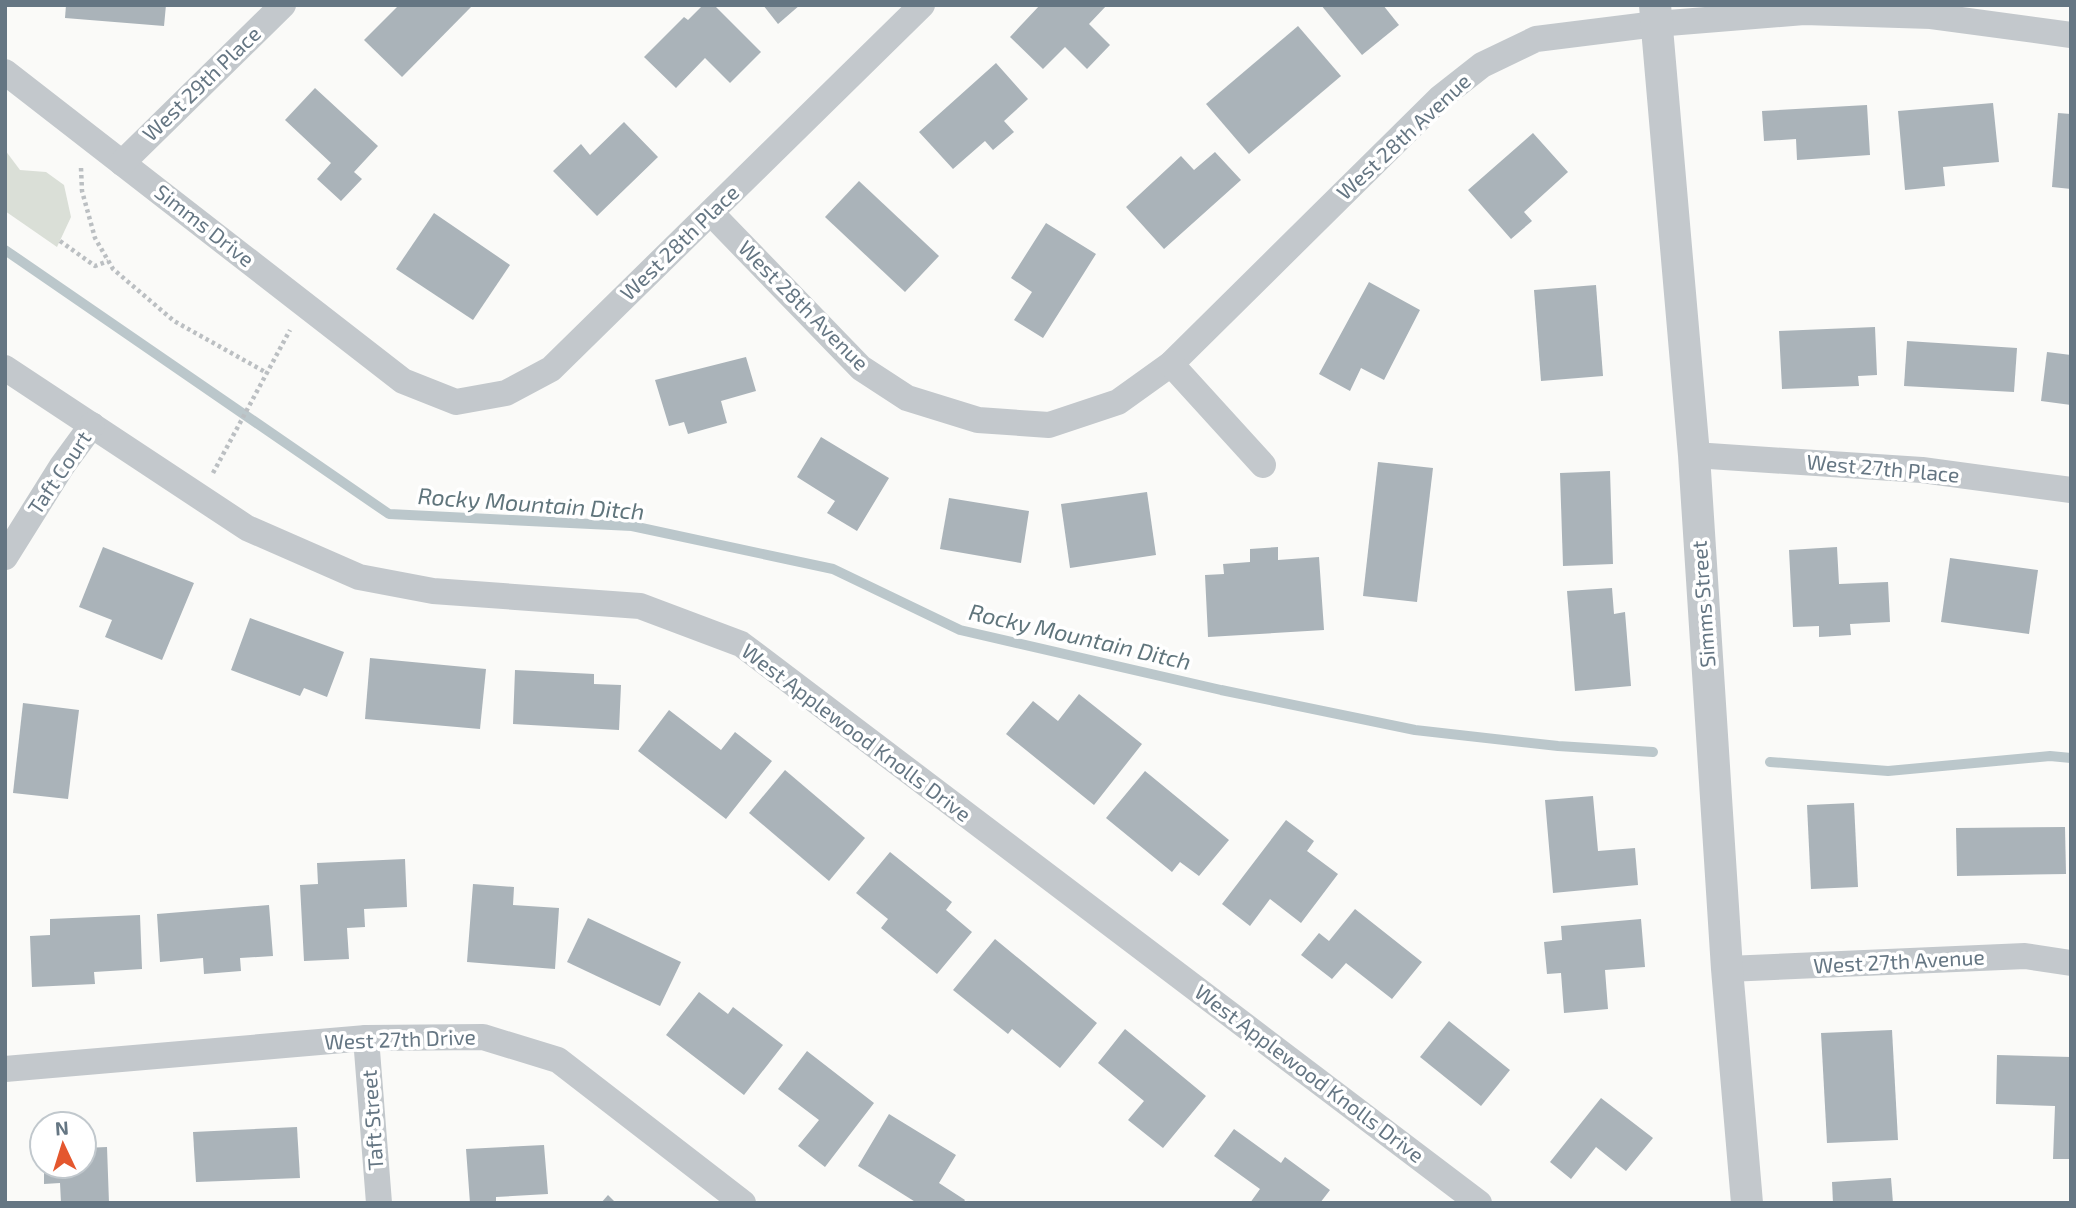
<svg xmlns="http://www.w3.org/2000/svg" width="2076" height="1208" font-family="'Exo 2',sans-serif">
  <rect width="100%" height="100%" fill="#fafaf8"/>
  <!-- green -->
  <polygon fill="#dadfd7" points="5,150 20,170 46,172 64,185 71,217 57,247 5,211"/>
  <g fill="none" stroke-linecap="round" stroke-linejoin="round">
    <!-- stream -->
    <g stroke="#bbc7cb" stroke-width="10">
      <polyline points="5,250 389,514 632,526 833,569 960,630 1221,690 1415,730 1558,746 1653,752"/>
      <polyline points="1770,762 1888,771 2050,756 2071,758"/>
    </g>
  </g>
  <!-- building -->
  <g fill="#aab3b9">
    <polygon points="66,5 166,5 164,26 65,18"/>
    <polygon points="399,5 473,5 402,77 364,40"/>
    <polygon points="703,5 714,5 761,52 730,83 705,58 676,88 644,57 684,17 688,20"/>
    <polygon points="763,5 800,5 778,24"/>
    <polygon points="1040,5 1107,5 1089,24 1110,45 1087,69 1065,47 1043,69 1010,37"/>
    <polygon points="1321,5 1383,5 1399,25 1362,55"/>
    <polygon points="1298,26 1341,76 1249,154 1206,104"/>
    <polygon points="996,63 1028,99 1004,121 1014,132 993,150 985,141 953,169 919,132"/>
    <polygon points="315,88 378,146 354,172 362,179 341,201 317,179 331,163 285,120"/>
    <polygon points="1993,103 1999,162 1943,167 1945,186 1905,190 1898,111"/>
    <polygon points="1867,105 1870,155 1797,160 1796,139 1764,141 1762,111"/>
    <polygon points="2058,113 2071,114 2071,189 2052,187"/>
    <polygon points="624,122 658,157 597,216 553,171 581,144 590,155"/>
    <polygon points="1533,133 1568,172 1524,212 1532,221 1511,239 1468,190"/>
    <polygon points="1215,152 1241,180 1164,249 1126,207 1181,156 1194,170"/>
    <polygon points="859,181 939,256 905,292 825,217"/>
    <polygon points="434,213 510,265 473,320 396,269"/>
    <polygon points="1046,223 1096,254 1043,338 1014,320 1032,292 1011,278"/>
    <polygon points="1369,282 1420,310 1384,380 1361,368 1350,391 1319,374"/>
    <polygon points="1596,285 1603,376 1541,381 1534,290"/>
    <polygon points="1875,327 1877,375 1858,376 1859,386 1782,389 1779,331"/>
    <polygon points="1907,341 2017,348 2014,392 1904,386"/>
    <polygon points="2047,352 2071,355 2071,405 2041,401"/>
    <polygon points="746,357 756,391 721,401 727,423 688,434 684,422 669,426 655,380"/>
    <polygon points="821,437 889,478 857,531 827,513 835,501 797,477"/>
    <polygon points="1378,462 1433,468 1417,602 1363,596"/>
    <polygon points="1610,471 1613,564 1563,566 1560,473"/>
    <polygon points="1147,492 1156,555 1070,568 1061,504"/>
    <polygon points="949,498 1029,511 1021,563 940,549"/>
    <polygon points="103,547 194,583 162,660 105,637 112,620 79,607"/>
    <polygon points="1278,547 1278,560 1319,557 1324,630 1208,637 1205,575 1224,574 1223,564 1250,562 1250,549"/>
    <polygon points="1837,547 1839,584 1888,582 1890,622 1850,624 1851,635 1819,637 1819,626 1793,627 1789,550"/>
    <polygon points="1950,558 2038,570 2029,634 1941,622"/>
    <polygon points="1612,588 1614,614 1625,612 1631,686 1575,691 1567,591"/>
    <polygon points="250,618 344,652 327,697 304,688 300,696 231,670"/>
    <polygon points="370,658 486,669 480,729 365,719"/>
    <polygon points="515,670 594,674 594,684 621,685 619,730 513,724"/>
    <polygon points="1079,694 1142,744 1094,805 1006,734 1033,701 1058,721"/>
    <polygon points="23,703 79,710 68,799 13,793"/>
    <polygon points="669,710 721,750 735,732 772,761 726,819 638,751"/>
    <polygon points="785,770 865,838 829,881 749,813"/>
    <polygon points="1145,771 1229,840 1199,876 1180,862 1172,872 1106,818"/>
    <polygon points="1593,796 1598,851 1635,848 1638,885 1553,893 1545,800"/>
    <polygon points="1854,803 1858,887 1811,889 1807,805"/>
    <polygon points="1286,820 1314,841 1307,851 1338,874 1301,923 1270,899 1250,926 1222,904"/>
    <polygon points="2065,827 2066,874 1957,876 1956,828"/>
    <polygon points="890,852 952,902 946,910 972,932 937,974 881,928 888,919 856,893"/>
    <polygon points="405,859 407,907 364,909 365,927 347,928 349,959 304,961 300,885 318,884 317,863"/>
    <polygon points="473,884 514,887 513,905 559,908 555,969 467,962"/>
    <polygon points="269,905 273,956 240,958 241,971 204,974 203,958 160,962 157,914"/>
    <polygon points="1355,909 1422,962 1392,999 1346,963 1332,979 1301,955 1319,933 1329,941"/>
    <polygon points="140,915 142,969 94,972 95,984 32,987 30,936 50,935 50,919"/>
    <polygon points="588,918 681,962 660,1006 567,962"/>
    <polygon points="1641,919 1645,967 1605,970 1608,1009 1564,1013 1561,973 1547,974 1544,942 1562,940 1561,926"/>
    <polygon points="995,939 1097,1023 1060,1068 1012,1029 1008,1034 953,990"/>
    <polygon points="699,992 728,1014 733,1007 783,1045 744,1095 666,1035"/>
    <polygon points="1449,1021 1510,1070 1481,1106 1420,1057"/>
    <polygon points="1125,1029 1206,1096 1163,1148 1128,1120 1144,1101 1098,1063"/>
    <polygon points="1892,1030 1898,1140 1827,1143 1821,1033"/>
    <polygon points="807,1051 874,1103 825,1167 798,1146 819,1120 778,1089"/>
    <polygon points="1997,1055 2071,1057 2071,1159 2053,1159 2055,1106 1996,1104"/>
    <polygon points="1601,1098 1653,1138 1626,1171 1596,1147 1571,1179 1550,1162"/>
    <polygon points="889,1114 956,1155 939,1183 965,1200 963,1203 917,1203 858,1166"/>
    <polygon points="297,1127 300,1178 196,1182 193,1132"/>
    <polygon points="1234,1129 1281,1163 1285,1157 1330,1190 1320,1203 1250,1203 1260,1189 1214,1156"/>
    <polygon points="544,1145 548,1194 496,1197 496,1203 470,1203 466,1149"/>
    <polygon points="107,1147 109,1203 61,1203 60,1183 44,1184 44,1166 84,1166 84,1148"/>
    <polygon points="1891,1178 1893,1203 1833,1203 1832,1182"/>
    <polygon points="608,1195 616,1203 601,1203"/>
  </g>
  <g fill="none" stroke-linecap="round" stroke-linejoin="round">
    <!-- path -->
    <g stroke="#bbbfc2" stroke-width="4.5" stroke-dasharray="3.5 3.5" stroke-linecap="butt">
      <polyline points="81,168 82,191 95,238 113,269 174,321 267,373"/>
      <polyline points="60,241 95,266 108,261"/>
      <polyline points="213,473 290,330"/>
    </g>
    <!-- minor -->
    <g stroke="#c3c8cc" stroke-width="26">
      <polyline points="5,72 403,381 456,402 506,393 551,369 922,5"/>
      <polyline points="122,163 283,5"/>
      <polyline points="711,213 861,368 907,398 978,420 1049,425 1118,402 1171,364 1440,98 1482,65 1536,39 1656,24 1804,12 1931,16 2071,35"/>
      <polyline points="1171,364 1263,465"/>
      <polyline points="5,368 247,528 359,577 433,591 640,606 741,644 1479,1203"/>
      <polyline points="1694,455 1922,470 2071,490"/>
      <polyline points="5,557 62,466 92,425"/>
      <polyline points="1727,969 2025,956 2071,963"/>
      <polyline points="366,1038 379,1203"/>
      <polyline points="5,1069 366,1038 483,1037 558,1060 743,1203"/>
    </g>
    <!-- tertiary -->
    <polyline stroke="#c3c8cc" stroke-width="32" points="1655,5 1694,455 1727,969 1747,1203"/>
  </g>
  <g text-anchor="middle" stroke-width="7" stroke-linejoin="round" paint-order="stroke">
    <!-- street labels -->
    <g font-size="21" fill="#657683" stroke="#fff">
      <text transform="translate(202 84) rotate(-44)" y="7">West 29th Place</text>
      <text transform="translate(1404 137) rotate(-43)" y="7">West 28th Avenue</text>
      <text transform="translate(204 226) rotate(38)" y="7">Simms Drive</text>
      <text transform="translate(680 243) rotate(-44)" y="7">West 28th Place</text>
      <text transform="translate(803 306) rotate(45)" y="7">West 28th Avenue</text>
      <text transform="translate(1883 469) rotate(5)" y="7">West 27th Place</text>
      <text transform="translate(60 473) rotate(-56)" y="7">Taft Court</text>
      <text transform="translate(1704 604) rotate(-94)" y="7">Simms Street</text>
      <text transform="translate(856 733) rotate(37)" y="7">West Applewood Knolls Drive</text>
      <text transform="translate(1899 962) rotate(-3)" y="7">West 27th Avenue</text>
      <text transform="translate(400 1040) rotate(-2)" y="7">West 27th Drive</text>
      <text transform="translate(1309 1074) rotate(37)" y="7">West Applewood Knolls Drive</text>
      <text transform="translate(373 1120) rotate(-94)" y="7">Taft Street</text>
    </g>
    <!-- water labels -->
    <g font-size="23" font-style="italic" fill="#60757c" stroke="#fff">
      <text transform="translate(531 504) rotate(4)" y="8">Rocky Mountain Ditch</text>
      <text transform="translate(1080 637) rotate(13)" y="8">Rocky Mountain Ditch</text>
    </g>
  </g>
  <!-- border -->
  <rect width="2076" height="1208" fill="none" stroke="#657683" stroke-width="14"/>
  <!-- north arrow -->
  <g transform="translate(63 1145) rotate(356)"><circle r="33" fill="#ffffff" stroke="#c1c8cd" stroke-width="2"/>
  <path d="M0-5L12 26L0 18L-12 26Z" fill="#e4572e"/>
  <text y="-10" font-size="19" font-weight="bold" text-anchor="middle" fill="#657683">N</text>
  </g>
</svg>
